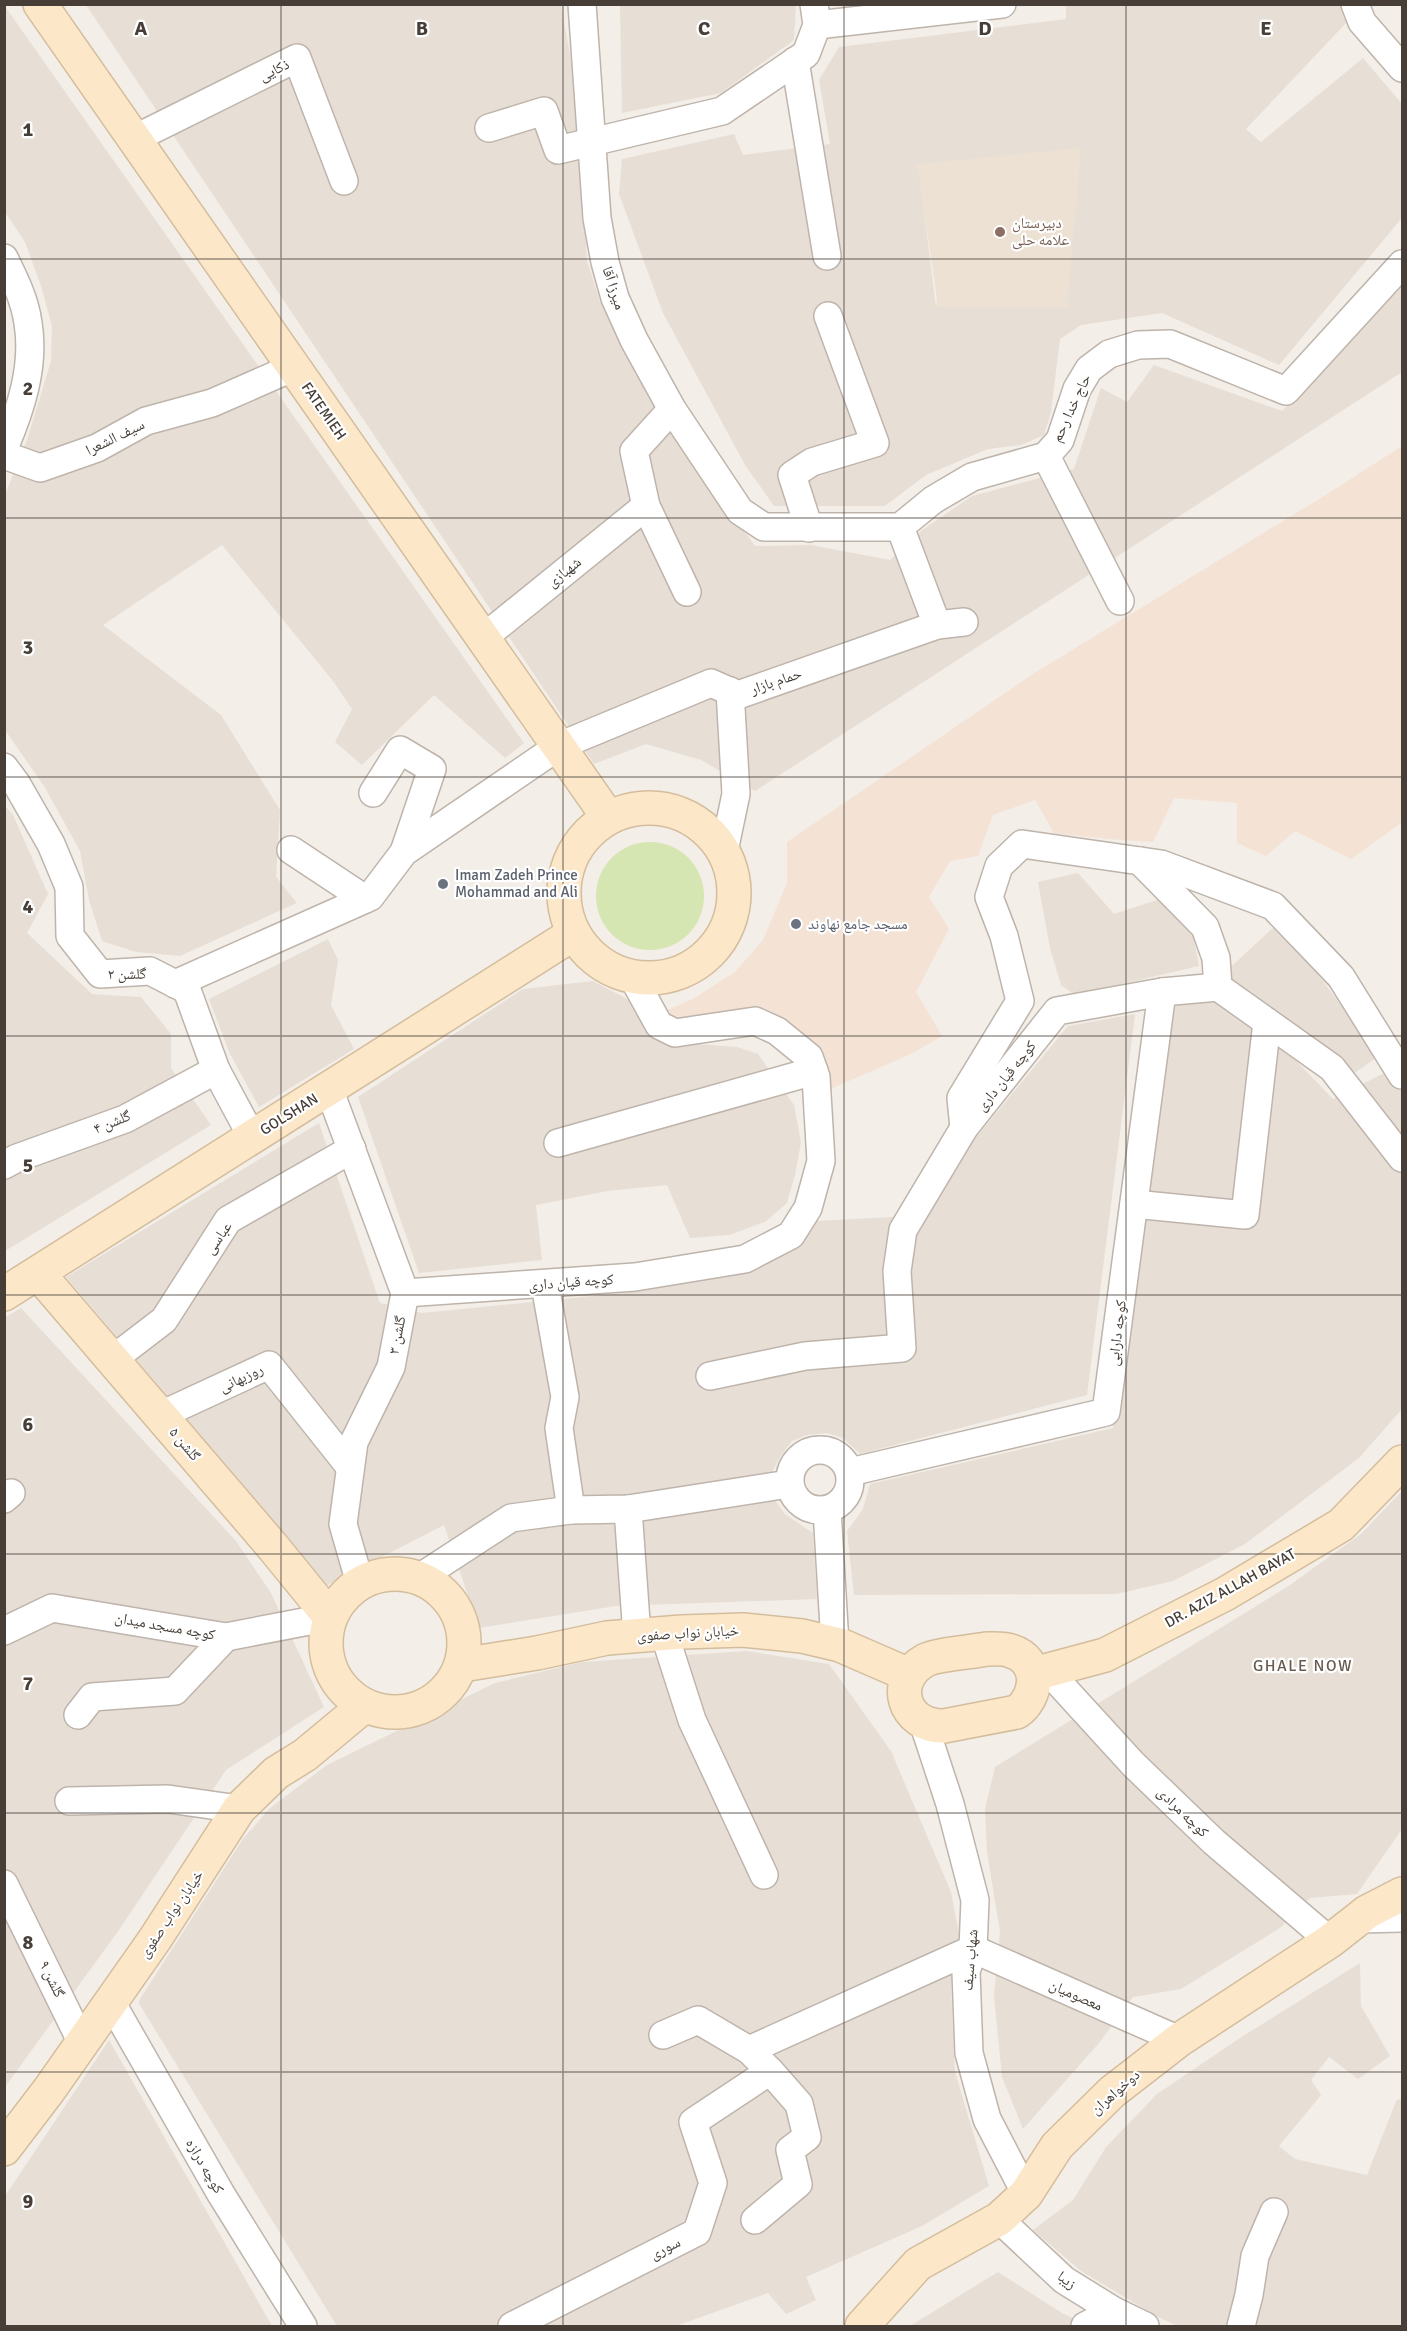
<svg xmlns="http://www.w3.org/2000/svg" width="1407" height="2331" font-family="Signika,'Noto Naskh Arabic',sans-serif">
  <rect width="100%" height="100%" fill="#f3eee8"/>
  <!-- residential -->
  <g fill="#e7dfd6" fill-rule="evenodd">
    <polygon points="4,5 524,743 505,758 434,695 362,765 335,742 352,709 333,681 222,545 103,625 221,715 280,810 276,877 297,903 180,956 136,952 102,941 89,900 80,851 44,786 5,730 5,495 27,440 51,361 52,326 41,286 25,242 5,212"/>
    <polygon points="86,5 561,5 577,94 587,261 600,301 705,476 755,546 811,545 890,560 921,531 972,496 1074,469 1101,388 1127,402 1154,365 1282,411 1402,287 1402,372 755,791 701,760 646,744 594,764"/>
    <polygon points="620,5 620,4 800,5 796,5 794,40 721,93 622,113"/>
    <path d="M1066,5H1340L1347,22L1246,129L1261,142L1363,58L1402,104V218L1279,365L1162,313L1081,325L1060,339L1051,412L1044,435L1021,445L988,449L926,475L885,506H774L745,465L663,313L619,194L622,159L734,134L743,155L830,144L819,80L839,47L1066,19ZM918,164L1067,307H936Z"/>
    <polygon points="4,805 13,815 48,894 27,933 92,994 141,997 171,1034 171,1068 211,1125 5,1251"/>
    <polygon points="1078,873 1114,914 1160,899 1192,930 1199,966 1075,995 1061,985 1050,948 1038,882"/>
    <polygon points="1274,927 1314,969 1379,1056 1353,1074 1222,975"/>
    <polygon points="328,939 338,960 331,1005 354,1049 259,1107 230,1054 209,999"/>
    <polygon points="593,981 627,999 650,1036 671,1042 737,1047 758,1054 794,1105 801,1142 795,1175 787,1203 765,1222 729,1235 690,1238 667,1185 608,1191 536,1205 542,1260 419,1273 358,1097 523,989"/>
    <polygon points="1218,992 1281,1045 1333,1099 1402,1064 1402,1409 1359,1458 1245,1544 1173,1581 1116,1594 854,1595 847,1531 863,1509 870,1484 1113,1428 1173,997"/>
    <polygon points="1135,1014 1087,1395 860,1454 843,1438 827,1433 807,1435 792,1441 780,1457 771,1474 776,1502 785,1514 813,1533 817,1599 616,1606 479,1628 444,1525 318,1590 288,1538 66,1277 319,1123 380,1303 422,1313 633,1292 748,1268 803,1243 815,1221 911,1216 1068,1026"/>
    <polygon points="21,1308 236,1541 271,1593 324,1707 226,1770 119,1930 5,2087 4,1318"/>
    <polygon points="1402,1491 1402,1829 1357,1894 1310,1898 1280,1928 1181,1989 1133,1997 1099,2043 1023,2129 1002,2077 994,1996 1000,1932 987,1852 985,1809 995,1767 1287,1587 1361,1534"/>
    <polygon points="746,1651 829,1664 891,1751 951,1892 959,1934 951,1987 955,2072 989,2186 922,2226 806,2277 816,2300 786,2314 768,2293 676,2326 337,2326 138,2002 243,1839 270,1808 327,1765 495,1683 582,1662"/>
    <polygon points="1360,1963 1361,2006 1390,2056 1358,2079 1329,2057 1311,2080 1321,2095 1279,2146 1295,2159 1367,2175 1397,2099 1402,2100 1402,2326 1178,2326 1158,2317 1081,2271 1033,2230 1073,2200 1106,2147 1157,2094 1240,2038"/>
    <polygon points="109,2040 272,2326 5,2326 5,2196"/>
    <polygon points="998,2272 1062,2313 1090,2326 910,2326"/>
  </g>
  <!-- commercial -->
  <polygon fill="#f4e2d4" points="1402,446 1402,822 1351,859 1295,831 1266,856 1237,843 1237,803 1174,798 1153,842 1108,839 1054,833 1035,800 993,815 978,856 950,861 929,897 949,929 916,992 942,1036 913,1053 826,1091 791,1027 669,1022 663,1012 693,999 735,972 763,940 787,883 787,842 1033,674 1329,493"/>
  <!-- education -->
  <polygon fill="#ece1d2" points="1081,148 1067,308 936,307 937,299 917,164"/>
  <!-- green -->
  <circle fill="#d6e6b2" cx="650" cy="896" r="54"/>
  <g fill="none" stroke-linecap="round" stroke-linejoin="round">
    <defs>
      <g id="street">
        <polyline points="582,4 597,218 605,262 615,298 634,340 672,409 740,511 764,527 900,527 933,500 972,477 1046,456 1060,440 1077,389 1089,369 1109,354 1138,345 1170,344 1286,391 1402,264"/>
        <polyline points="1355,4 1362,22 1402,68"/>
        <polyline points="817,25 1002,4"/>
        <polyline points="795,61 827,256"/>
        <polyline points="489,128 544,111 558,150 722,111 806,54 817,25 814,4"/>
        <polyline points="134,139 297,58 344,181"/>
        <path d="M4,258C14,278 25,300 28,323C35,366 21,409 4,448"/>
        <polyline points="672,409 634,451 646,506 687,592"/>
        <polyline points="4,455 40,468 97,448 146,421 212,403 294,367"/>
        <polyline points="1046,456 1120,601"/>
        <polyline points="900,527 937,625"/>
        <polyline points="809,528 792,475 812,462 875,443 828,316"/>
        <polyline points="483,638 646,506"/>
        <polyline points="4,767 16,783 51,844 69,887 70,936 100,974 150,971 187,990 216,1070 252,1137"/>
        <polyline points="373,793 400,750 432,769 404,852"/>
        <polyline points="291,850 365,899"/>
        <polyline points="724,851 736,794 730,691"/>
        <polyline points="1140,861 1205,927 1216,958 1218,987"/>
        <polyline points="175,984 370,897 404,852 559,746 711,683 738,695 937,625 964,622"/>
        <polyline points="329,1089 405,1293 391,1367 354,1442 343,1524 360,1583"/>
        <polyline points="964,1128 961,1098 1020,1001 1004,936 989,897 999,866 1022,844 1161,864 1273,906 1341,977 1402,1075"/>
        <polyline points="558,1143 814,1071"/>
        <polyline points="4,1165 17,1158 125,1119 216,1070"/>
        <polyline points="1134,1204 1245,1215 1267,1022"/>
        <polyline points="545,1285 565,1397 559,1428 571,1510"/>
        <polyline points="405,1293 635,1277 745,1259 791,1235 808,1208 821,1161 816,1077 809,1057 777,1031 755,1021 675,1033 659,1025 632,976"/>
        <polyline points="113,1359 164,1320 228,1220 352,1149"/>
        <polyline points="710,1376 805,1356 902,1348 897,1271 903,1230 964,1128 1057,1011 1162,992 1218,987 1332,1068 1402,1158"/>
        <polyline points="161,1415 269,1365 350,1467"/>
        <circle cx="820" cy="1480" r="30"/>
        <polyline points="850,1472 1106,1412 1162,992"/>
        <polyline points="4,1499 11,1493"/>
        <polyline points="628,1509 637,1636"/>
        <polyline points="827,1510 835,1644"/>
        <polyline points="419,1578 511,1518 571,1510 628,1509 789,1484"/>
        <polyline points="4,1631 52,1608 226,1637 330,1617"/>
        <polyline points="664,1633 692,1720 764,1875"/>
        <polyline points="1048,1671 1133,1764 1214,1842 1330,1941"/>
        <polyline points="78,1715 92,1697 175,1691 226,1637"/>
        <polyline points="923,1722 950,1804 975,1900 973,1949 966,1972 969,2053 987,2119 1026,2194"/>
        <polyline points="69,1801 168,1799 239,1809"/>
        <polyline points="4,1884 82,2043"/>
        <polyline points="1358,1919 1402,1918"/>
        <polyline points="111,2002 221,2194 303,2326"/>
        <polyline points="663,2035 698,2020 749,2050 770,2071 799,2104 807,2137 790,2150 798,2184 755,2220"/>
        <polyline points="749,2050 973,1949 1179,2040"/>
        <polyline points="999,2219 1064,2280 1114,2311 1145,2326"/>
        <polyline points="512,2326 697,2232 713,2183 693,2122 770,2071"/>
        <polyline points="1085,2326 1114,2311"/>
        <polyline points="1241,2326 1249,2295 1255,2256 1274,2212"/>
      </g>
      <g id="secondary">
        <polyline points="40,4 608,817"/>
        <circle cx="649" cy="893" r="85"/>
        <polyline points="38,1273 273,1547 330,1617"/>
        <polyline points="4,1294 573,934"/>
        <circle cx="395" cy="1643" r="69"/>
        <path d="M987,1649C994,1649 1003,1648 1011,1651C1041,1660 1039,1696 1017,1712L944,1726C903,1727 889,1680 926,1660C938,1654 972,1652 987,1649Z"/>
        <polyline points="462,1665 537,1653 607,1638 682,1632 743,1630 802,1636 840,1645 909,1675"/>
        <polyline points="1034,1674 1105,1655 1225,1594 1341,1525 1402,1462"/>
        <polyline points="4,2149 49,2090 155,1939 239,1809 276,1773 305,1755 364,1706"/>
        <polyline points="862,2326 918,2264 999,2219 1026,2194 1057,2146 1112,2092 1179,2040 1330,1941 1367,1912 1402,1894"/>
      </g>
    </defs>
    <!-- street casing -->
    <use href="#street" stroke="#beb4ab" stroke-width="30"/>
    <!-- secondary casing -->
    <use href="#secondary" stroke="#d4bd9c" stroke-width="36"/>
    <!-- street -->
    <use href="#street" stroke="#fff" stroke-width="27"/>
    <!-- secondary -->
    <use href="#secondary" stroke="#fce8c9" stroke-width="33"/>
  </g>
  <!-- grid -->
  <path fill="none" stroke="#463e37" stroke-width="1.5" stroke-opacity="0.55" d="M281,4V2326M563,4V2326M844,4V2326M1126,4V2326M4,259H1402M4,518H1402M4,777H1402M4,1036H1402M4,1295H1402M4,1554H1402M4,1813H1402M4,2072H1402"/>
  <!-- markers -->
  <circle fill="#8d6e63" stroke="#fff" stroke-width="2" cx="1000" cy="232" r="6"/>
  <g fill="#6b7280" stroke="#fff" stroke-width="2">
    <circle cx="443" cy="884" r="6"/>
    <circle cx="796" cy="924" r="6"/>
  </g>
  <g text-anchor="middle" stroke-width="4.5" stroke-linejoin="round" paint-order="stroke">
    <!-- street labels -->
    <g font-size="15" fill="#463e37" stroke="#fff">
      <text transform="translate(274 70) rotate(-26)" y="5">ذکایی</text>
      <text transform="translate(614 288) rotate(72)" y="5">میرزا آقا</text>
      <text transform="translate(1071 408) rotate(-65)" y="5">حاج خدا رحم</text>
      <text transform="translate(324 411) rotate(55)" y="5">FATEMIEH</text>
      <text transform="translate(115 437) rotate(-26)" y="5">سیف الشعرا</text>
      <text transform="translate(564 572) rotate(-39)" y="5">شهبازی</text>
      <text transform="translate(776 681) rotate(-19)" y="5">حمام بازار</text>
      <text transform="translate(127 974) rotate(-1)" y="5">گلشن ۲</text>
      <text transform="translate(1006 1076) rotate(-51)" y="5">کوچه قپان داری</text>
      <text transform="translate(289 1114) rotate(-32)" y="5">GOLSHAN</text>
      <text transform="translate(112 1122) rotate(-22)" y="5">گلشن ۴</text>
      <text transform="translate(218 1238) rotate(-55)" y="5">عباسی</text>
      <text transform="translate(571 1282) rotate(-4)" y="5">کوچه قپان داری</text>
      <text transform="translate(1117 1333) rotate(-83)" y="5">کوچه دارابی</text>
      <text transform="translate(397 1335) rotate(-79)" y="5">گلشن ۳</text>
      <text transform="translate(241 1378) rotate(-25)" y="5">روزبهانی</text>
      <text transform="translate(185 1444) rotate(50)" y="5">گلشن ۵</text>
      <text transform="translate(1230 1588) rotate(-29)" y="5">DR. AZIZ ALLAH BAYAT</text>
      <text transform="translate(165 1626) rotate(10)" y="5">کوچه مسجد میدان</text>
      <text transform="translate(688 1633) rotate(-3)" y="5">خیابان نواب صفوی</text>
      <text transform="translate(1183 1812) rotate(44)" y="5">کوچه مرادی</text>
      <text transform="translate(171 1914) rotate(-56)" y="5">خیابان نواب صفوی</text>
      <text transform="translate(970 1960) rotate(-85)" y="5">شهاب سیف</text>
      <text transform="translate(52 1979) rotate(64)" y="5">گلشن ۹</text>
      <text transform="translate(1076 1995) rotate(24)" y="5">معصومیان</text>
      <text transform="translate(1115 2092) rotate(-41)" y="5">دوخواهران</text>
      <text transform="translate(205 2166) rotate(60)" y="5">کوچه درازه</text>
      <text transform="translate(665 2248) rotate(-27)" y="5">سوری</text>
      <text transform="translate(1067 2280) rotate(37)" y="5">زیبا</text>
    </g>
    <!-- education labels -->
    <g font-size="15" fill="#785e54" stroke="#fff" text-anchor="start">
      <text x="1012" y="228">دبیرستان<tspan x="1012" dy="17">علامه حلی</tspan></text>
    </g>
    <!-- worship labels -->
    <g font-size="15" fill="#5b616d" stroke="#fff" text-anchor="start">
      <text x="455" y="880">Imam Zadeh Prince<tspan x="455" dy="17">Mohammad and Ali</tspan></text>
      <text x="808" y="929">مسجد جامع نهاوند</text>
    </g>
    <!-- neighbourhood labels -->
    <g font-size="16" letter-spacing="1.5" fill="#695a4e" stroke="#fff">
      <text x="1303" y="1671">GHALE NOW</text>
    </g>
  </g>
  <g font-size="20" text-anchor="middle" font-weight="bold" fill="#463e37" stroke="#fff" stroke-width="4.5" stroke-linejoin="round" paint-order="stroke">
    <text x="141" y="35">A</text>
    <text x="422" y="35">B</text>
    <text x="704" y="35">C</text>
    <text x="985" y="35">D</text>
    <text x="1266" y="35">E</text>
    <text x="28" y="136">1</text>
    <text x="28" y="395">2</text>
    <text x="28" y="654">3</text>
    <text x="28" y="913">4</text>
    <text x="28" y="1172">5</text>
    <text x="28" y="1431">6</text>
    <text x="28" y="1690">7</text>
    <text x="28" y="1949">8</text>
    <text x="28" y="2208">9</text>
  </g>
  <!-- border -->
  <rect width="1407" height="2331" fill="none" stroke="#463e37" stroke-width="12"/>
</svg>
